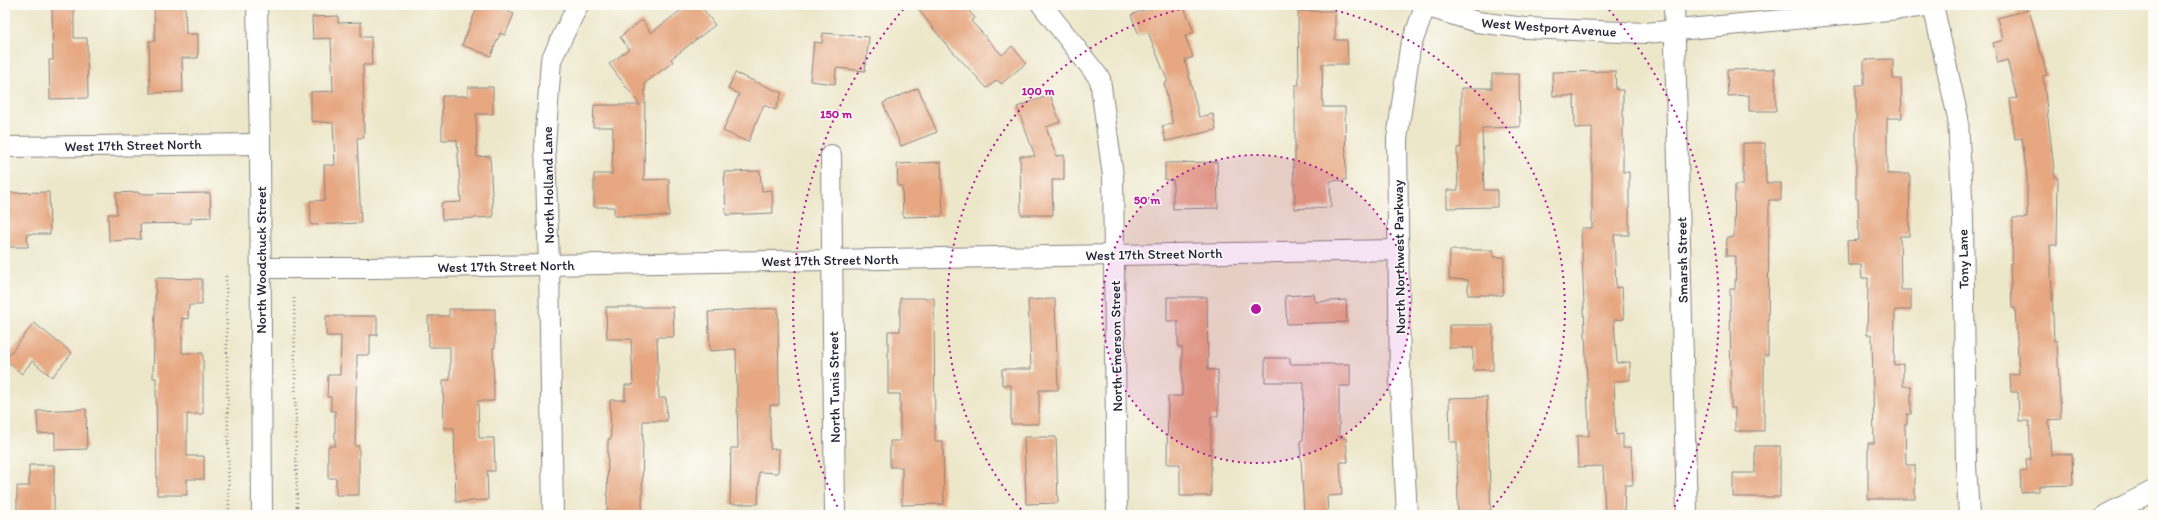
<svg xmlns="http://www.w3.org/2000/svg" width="2158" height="520" font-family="Itim,sans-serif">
  <rect width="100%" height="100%" fill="#fdfcf7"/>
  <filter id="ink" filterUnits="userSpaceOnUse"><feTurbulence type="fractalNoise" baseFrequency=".025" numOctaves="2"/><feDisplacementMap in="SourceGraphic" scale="8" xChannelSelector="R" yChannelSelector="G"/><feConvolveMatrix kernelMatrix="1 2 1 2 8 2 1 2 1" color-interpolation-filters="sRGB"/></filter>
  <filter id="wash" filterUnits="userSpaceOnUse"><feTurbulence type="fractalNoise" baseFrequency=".012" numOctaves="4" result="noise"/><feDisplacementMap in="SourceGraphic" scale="16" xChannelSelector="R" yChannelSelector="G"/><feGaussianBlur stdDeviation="0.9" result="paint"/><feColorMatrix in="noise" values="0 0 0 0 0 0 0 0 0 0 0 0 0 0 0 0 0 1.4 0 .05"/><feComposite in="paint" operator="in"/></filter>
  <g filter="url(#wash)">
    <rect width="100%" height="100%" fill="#ede7ca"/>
    <g id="blocks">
      <!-- building -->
      <g fill="#e6a781">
        <polygon points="52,5 74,5 74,38 87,38 88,98 50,99 49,60 53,60"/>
        <polygon points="154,5 185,5 186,34 198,34 198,58 182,58 183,92 150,93 149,41 155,41"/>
        <polygon points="478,5 493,5 514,14 505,35 500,33 491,56 462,45"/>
        <polygon points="688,5 700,5 715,25 671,59 673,62 645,83 644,180 669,179 669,216 614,216 614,207 594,207 594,174 612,174 613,127 593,127 594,105 640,105 609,64 629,49 620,37 642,20 651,33"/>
        <polygon points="915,5 964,5 975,18 971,21 1002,55 1012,46 1026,63 1001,84 997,80 987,88 944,42"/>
        <polygon points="1157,5 1183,5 1194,32 1185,36 1193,57 1185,60 1199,117 1213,114 1216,130 1166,141 1162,126 1173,124 1164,83 1168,82 1148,32 1139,35 1131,15"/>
        <polygon points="2029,10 2047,75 2043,76 2055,177 2058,177 2057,245 2050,245 2054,341 2057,341 2061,419 2049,420 2051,455 2072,454 2073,485 2039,486 2039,491 2021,492 2020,471 2027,470 2026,459 2031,459 2029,421 2019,421 2018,392 2011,392 2010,375 2019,374 2015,308 2012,308 2010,263 2012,263 2013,218 2027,218 2027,177 2022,138 2015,139 2010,99 2017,98 2007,60 1998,63 1993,43 2003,40 1997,18"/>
        <polygon points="1298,11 1335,11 1335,40 1347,40 1348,64 1322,64 1323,107 1345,107 1346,180 1330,181 1331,207 1295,209 1293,161 1295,161 1295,85 1299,85"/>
        <polygon points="338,16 338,23 361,22 361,37 371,37 372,65 363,65 364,138 357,138 361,223 311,225 310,201 325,200 324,165 335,165 333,123 311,121 311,92 333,91 331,38 313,39 312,17"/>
        <polygon points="823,33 869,37 865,71 836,68 835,84 810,81 814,42 822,43"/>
        <polygon points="1893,59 1893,79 1901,79 1902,118 1887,118 1887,174 1910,174 1909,236 1900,236 1901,290 1911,290 1911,310 1895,310 1894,365 1903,364 1903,386 1911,386 1911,414 1907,414 1907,424 1905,424 1906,465 1915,465 1915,499 1868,499 1868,443 1874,443 1872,335 1867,335 1868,278 1862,278 1861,265 1848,265 1847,241 1859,240 1858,199 1856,199 1856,85 1864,85 1864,60"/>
        <polygon points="1775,69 1776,111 1749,111 1749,95 1728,96 1727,70"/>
        <polygon points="1615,71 1616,90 1623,90 1623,172 1629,172 1629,235 1614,235 1616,288 1622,287 1624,319 1614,320 1617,363 1630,362 1630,380 1614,381 1616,435 1623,434 1623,448 1631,447 1633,485 1625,485 1624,515 1605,515 1603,466 1578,467 1577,436 1589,436 1581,228 1592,228 1592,127 1575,128 1574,96 1553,96 1552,72"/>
        <polygon points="735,73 782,93 775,110 764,105 748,142 723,131 739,94 728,89"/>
        <polygon points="1492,74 1519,74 1520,127 1482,128 1484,190 1497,190 1497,207 1447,208 1447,190 1458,190 1457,148 1461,147 1461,88 1492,88"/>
        <polygon points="468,87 493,87 493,114 476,114 477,157 490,156 493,217 442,220 441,203 461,202 457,140 442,140 442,96 468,96"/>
        <polygon points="918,88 937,132 901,146 883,103"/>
        <polygon points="1050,95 1060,122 1046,127 1056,156 1064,155 1064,180 1052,180 1053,215 1021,215 1020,156 1035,156 1017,107"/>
        <polygon points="1743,143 1765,143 1766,183 1781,183 1781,200 1769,200 1768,355 1764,355 1764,431 1735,431 1735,408 1731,408 1730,289 1735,289 1736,256 1726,256 1727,237 1734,237 1735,185 1743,185"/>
        <polygon points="941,162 943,216 903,217 902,186 898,186 897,164"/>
        <polygon points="1217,162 1218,208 1173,209 1173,180 1165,180 1165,163"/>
        <polygon points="760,171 762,191 772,190 773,213 726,215 724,172"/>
        <polygon points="49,192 50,234 27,234 28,247 8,247 7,193"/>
        <polygon points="138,192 139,194 210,193 211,217 191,218 191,223 140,224 141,239 109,241 108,214 117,214 116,193"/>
        <polygon points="1450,250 1493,250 1493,257 1504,257 1503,295 1468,295 1468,280 1449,279"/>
        <polygon points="156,278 202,279 202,305 189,305 188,319 182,318 182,353 203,353 203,414 187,414 187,456 204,456 204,479 187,479 187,495 157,495 156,378 153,378"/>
        <polygon points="1314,294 1315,302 1346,300 1347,322 1287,324 1285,296"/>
        <polygon points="1167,297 1207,297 1208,370 1218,370 1218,416 1211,416 1211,496 1180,496 1180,464 1167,464 1168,396 1182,396 1182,347 1178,347 1178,321 1167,321"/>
        <polygon points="900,298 934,298 935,441 943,441 944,504 902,505 902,467 890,467 890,441 900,441 900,394 888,394 888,331 900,331"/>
        <polygon points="1055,299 1058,390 1039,390 1039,424 1011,424 1011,385 1002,385 1002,369 1031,369 1028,300"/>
        <polygon points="606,307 673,307 674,337 657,337 659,398 666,398 667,421 643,421 642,515 607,515 608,439 611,439 610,400 625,400 625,385 633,385 631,339 607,339"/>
        <polygon points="778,308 779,405 770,405 770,449 779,449 778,473 759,472 758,504 730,504 731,448 738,448 736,349 710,351 708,312"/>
        <polygon points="449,309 495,309 495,348 493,348 494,401 478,401 479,438 494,438 495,471 487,471 488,500 456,502 454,428 444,428 443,380 450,380 450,347 429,347 428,316 449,316"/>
        <polygon points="326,316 377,316 377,335 370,335 370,355 357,355 355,446 359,446 359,495 336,495 336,478 328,478 328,446 335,446 335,411 331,411 331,397 327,397 328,375 340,375 341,336 326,336"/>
        <polygon points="34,323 72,353 52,377 32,361 22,374 5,360"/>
        <polygon points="1449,325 1493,325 1493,370 1473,370 1473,348 1449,348"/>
        <polygon points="1265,358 1290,358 1290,364 1350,364 1350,386 1339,386 1339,438 1346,438 1348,462 1340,462 1342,495 1327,496 1328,515 1304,515 1300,441 1303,440 1304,382 1265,382"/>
        <polygon points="1487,397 1491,515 1458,515 1457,442 1450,442 1449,398"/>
        <polygon points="86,409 87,449 55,450 55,433 38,434 37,411"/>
        <polygon points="1024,437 1056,437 1058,503 1026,504"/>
        <polygon points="1755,446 1780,446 1780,497 1733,497 1733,473 1755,473"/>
        <polygon points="29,465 54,465 54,514 17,514 17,486 29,486"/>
      </g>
    </g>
  </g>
  <g filter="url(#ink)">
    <use href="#blocks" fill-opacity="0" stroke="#888482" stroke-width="1"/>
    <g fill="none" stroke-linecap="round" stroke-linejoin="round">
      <defs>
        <g id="minor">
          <polyline points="257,5 260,144 262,515"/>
          <polyline points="1042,5 1100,79 1113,176 1117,515"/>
          <polyline points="1422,5 1477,22 1525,28 1646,33 1920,7 1924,5"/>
          <polyline points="1674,5 1687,515"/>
          <polyline points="1933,5 1958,118 1963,217 1966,465 1969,515"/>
          <polyline points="5,147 260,144"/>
          <polyline points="831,155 835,515"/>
          <polyline points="261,268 374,268 1399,250"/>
          <polyline points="553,515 549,265 545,147 551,60 578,5"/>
          <polyline points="1407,515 1400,382 1397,139 1410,48 1425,7"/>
          <polyline points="2106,515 2153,491"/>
        </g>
      </defs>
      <!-- minor casing -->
      <use href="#minor" stroke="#888482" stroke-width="22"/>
      <!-- path -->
      <g stroke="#888482" stroke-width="2.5" stroke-dasharray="1 3" stroke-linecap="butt">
        <polyline points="226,276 229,515"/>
        <polyline points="294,298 297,515"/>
      </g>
      <!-- minor -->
      <use href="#minor" stroke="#fff" stroke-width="20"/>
    </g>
  </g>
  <!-- distance rings -->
  <circle cx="1256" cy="309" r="154" fill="#b5179e" fill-opacity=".12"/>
  <g fill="none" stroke="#b5179e" stroke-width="2" stroke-dasharray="2 4">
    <circle cx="1256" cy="309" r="154"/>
    <path d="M1025 514A309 309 0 0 1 1200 5M1312 5A309 309 0 0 1 1487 514"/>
    <path d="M840 512A463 463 0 0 1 907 5M1605 5A463 463 0 0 1 1672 512"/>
  </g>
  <g text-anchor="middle" stroke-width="3" stroke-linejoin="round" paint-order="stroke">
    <!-- street labels -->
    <g font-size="14" fill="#22223b" stroke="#fdfcf7">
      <text transform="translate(1549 27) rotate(4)" y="5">West Westport Avenue</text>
      <text transform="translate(133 145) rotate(-1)" y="5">West 17th Street North</text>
      <text transform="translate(548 185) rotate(-91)" y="5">North Holland Lane</text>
      <text transform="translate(1154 254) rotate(-1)" y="5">West 17th Street North</text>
      <text transform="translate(1399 257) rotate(-91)" y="5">North Northwest Parkway</text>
      <text transform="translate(1963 259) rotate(-91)" y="5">Tony Lane</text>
      <text transform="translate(261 260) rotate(-90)" y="5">North Woodchuck Street</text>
      <text transform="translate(830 260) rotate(-1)" y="5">West 17th Street North</text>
      <text transform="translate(1682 260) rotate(-91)" y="5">Smarsh Street</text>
      <text transform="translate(506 266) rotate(-1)" y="5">West 17th Street North</text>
      <text transform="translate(1116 346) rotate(-91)" y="5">North Emerson Street</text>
      <text transform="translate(834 387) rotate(-91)" y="5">North Tunis Street</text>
    </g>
  </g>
  <circle cx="1256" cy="309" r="6" fill="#b5179e" stroke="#fdfcf7" stroke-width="2"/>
  <g font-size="12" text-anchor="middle" font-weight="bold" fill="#b5179e" stroke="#fdfcf7" stroke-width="3" stroke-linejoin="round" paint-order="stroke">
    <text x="1038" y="95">100 m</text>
    <text x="836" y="118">150 m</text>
    <text x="1147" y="204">50 m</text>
  </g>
  <!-- margin -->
  <rect width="2158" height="520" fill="none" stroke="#fdfcf7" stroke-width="20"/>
</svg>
